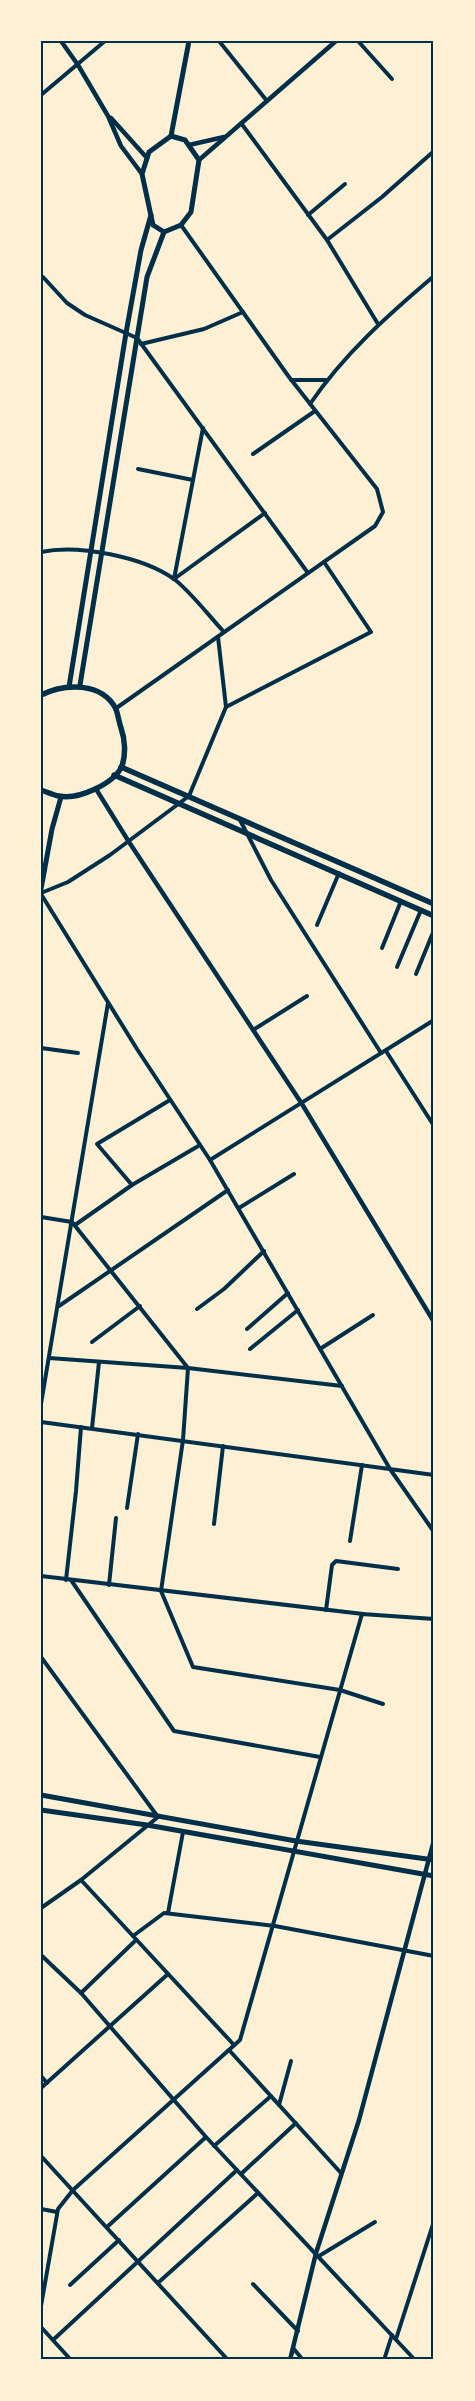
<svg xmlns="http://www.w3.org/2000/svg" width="475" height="2401" font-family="'Asap Condensed',sans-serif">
  <rect width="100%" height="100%" fill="#fdf0d5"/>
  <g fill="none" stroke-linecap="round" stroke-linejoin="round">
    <!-- minor -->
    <g stroke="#003049" stroke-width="4">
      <polyline points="219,41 267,101"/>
      <polyline points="358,41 392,79"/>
      <polyline points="41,95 105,41"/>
      <polyline points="241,123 327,240 378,324"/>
      <polyline points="308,215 345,184"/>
      <polyline points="327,240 382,197 434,151"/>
      <polyline points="41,279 43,277 67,303 85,315 137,338 308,573"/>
      <polyline points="141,344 204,329 243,312"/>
      <polyline points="291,380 326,380"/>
      <path d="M310,404C344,354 388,315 434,276"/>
      <polyline points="253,454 315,411"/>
      <polyline points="138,469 193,480"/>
      <path d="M41,552C79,544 143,557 174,579C190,591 210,617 224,632"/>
      <polyline points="174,579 203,428"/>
      <polyline points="174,579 265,513"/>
      <polyline points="226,707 371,632 324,562"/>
      <polyline points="115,709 375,526 383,512 377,489 289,377 181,225"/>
      <polyline points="240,820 271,880 381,1053"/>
      <polyline points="41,893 68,882 110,855 189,796 226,707 218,637"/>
      <polyline points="41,894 137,1049 210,1160 390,1469 434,1532"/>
      <polyline points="317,925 339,873"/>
      <polyline points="382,948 401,901"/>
      <polyline points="397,967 421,910"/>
      <polyline points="416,974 434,930"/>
      <polyline points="253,1030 307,996"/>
      <polyline points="41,1048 78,1053"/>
      <polyline points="386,1051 434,1126"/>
      <polyline points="210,1160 434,1020"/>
      <polyline points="132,1185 97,1144 170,1100"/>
      <polyline points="239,1208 294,1174"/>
      <polyline points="41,1217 72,1222 188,1368 183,1440 161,1591 193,1667 340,1690 383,1704"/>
      <polyline points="75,1225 132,1185 200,1145"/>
      <polyline points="59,1306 228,1190"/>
      <polyline points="197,1309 224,1289 264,1251"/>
      <polyline points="247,1329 288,1293"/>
      <polyline points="92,1342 140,1306"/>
      <polyline points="250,1349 298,1310"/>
      <polyline points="320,1349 373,1315"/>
      <polyline points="49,1358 188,1368 342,1386"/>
      <polyline points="41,1404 108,1003"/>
      <polyline points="41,1422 434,1475"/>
      <polyline points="92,1428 99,1362"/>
      <polyline points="127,1508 138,1434"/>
      <polyline points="214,1524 223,1446"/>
      <polyline points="350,1541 362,1465"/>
      <polyline points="41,1576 363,1614"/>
      <polyline points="66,1580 76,1491 81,1427"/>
      <polyline points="71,1580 174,1731 320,1757"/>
      <polyline points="109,1585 116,1518"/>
      <polyline points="326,1610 332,1565 336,1561 398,1569"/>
      <polyline points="41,1657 158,1817 81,1880 41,1908"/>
      <polyline points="81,1880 133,1936"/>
      <polyline points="168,1913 183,1832"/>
      <polyline points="41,1955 81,1993 206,2137 415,2360"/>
      <polyline points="81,1993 136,1940"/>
      <polyline points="234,2045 133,1936 164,1913 275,1926 434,1956"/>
      <polyline points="229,2050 341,2173"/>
      <polyline points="41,2076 47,2083"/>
      <polyline points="41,2088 168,1974"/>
      <polyline points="279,2105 291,2061"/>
      <polyline points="214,2146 271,2096"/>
      <polyline points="41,2156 228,2360"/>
      <polyline points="241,2174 296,2123"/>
      <polyline points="41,2209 57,2212"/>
      <polyline points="107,2227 206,2137"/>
      <polyline points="319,2256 375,2222"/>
      <polyline points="159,2282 258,2193"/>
      <polyline points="253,2284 298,2331"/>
      <polyline points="70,2285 119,2240"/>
      <polyline points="41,2306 58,2209 73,2190 240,2040 362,1614 434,1619"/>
      <polyline points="41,2327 71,2360"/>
      <polyline points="396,2339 434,2221"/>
      <polyline points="53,2340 237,2170"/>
      <polyline points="293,2348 303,2360"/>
      <polyline points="384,2360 392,2335"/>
    </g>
    <!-- tertiary -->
    <g stroke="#003049" stroke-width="4.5">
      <polyline points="61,41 78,65 108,116 121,146 142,174"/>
      <polyline points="111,118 147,158"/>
      <polyline points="189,145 224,137"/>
      <polyline points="199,160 336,41"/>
      <polyline points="96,789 129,842 302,1104 434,1322"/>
      <polyline points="290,2360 316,2253 359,2120 434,1840"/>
    </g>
    <!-- secondary -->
    <g stroke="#003049" stroke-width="5">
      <polygon points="171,136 185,140 199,160 191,212 181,225 164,232 153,225 142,174 149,152"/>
      <polyline points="171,136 189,41"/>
      <polyline points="80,685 147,277 164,232"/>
      <polyline points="69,687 126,333 141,250 151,215"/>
      <polyline points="41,889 52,829 61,797"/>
      <polyline points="41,1795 296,1841 434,1860"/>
      <polyline points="41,1810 147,1825 434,1876"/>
    </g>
    <!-- primary -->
    <g stroke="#003049" stroke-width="5.5">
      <path d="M41,695C65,683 102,682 116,709C118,715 119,722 121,728C125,739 126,754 122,766C114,784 78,800 59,796C53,795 47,792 41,790"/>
      <polyline points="121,767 434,904"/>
      <polyline points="114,775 434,916"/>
    </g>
  </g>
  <!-- border -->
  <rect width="475" height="2401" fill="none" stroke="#fdf0d5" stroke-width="85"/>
  <rect x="42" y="42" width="390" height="2316" fill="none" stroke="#003049" stroke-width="2"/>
</svg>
